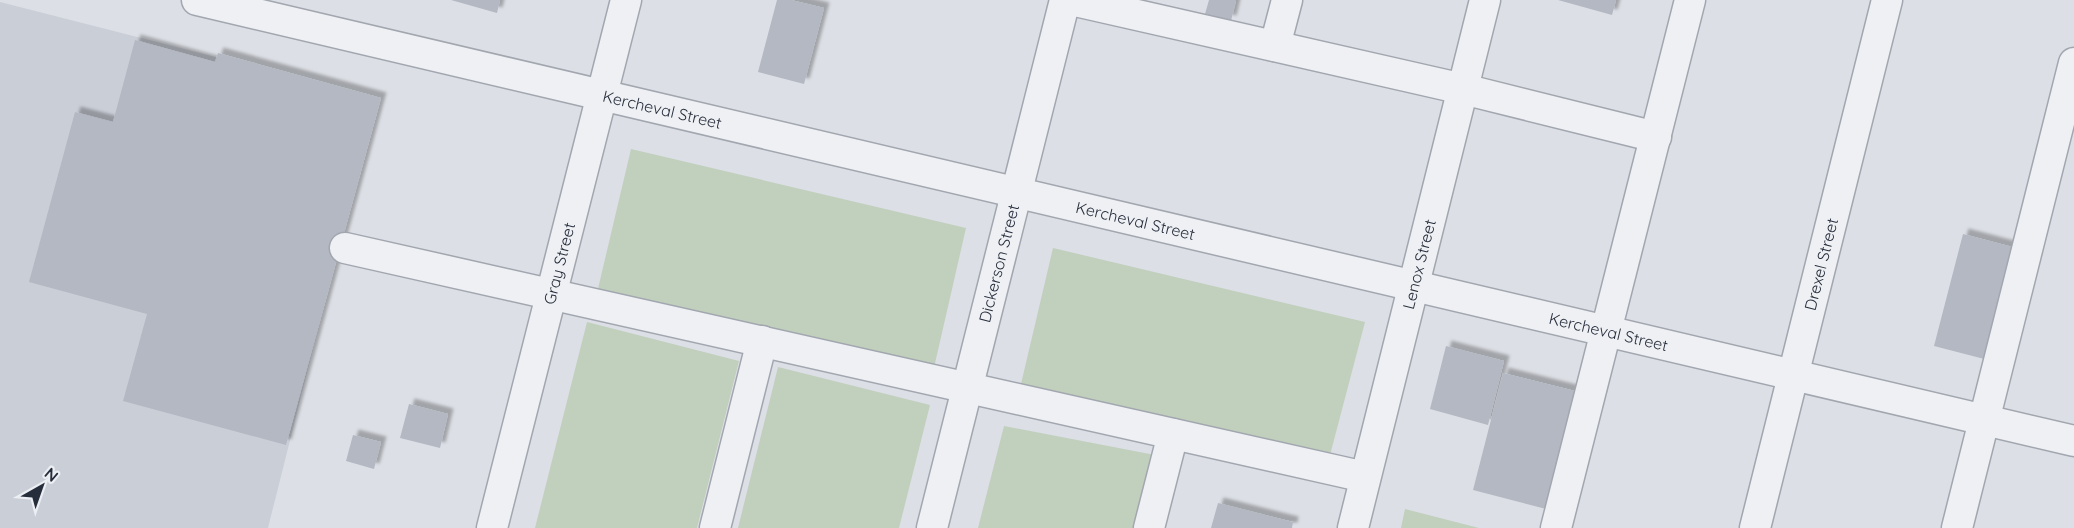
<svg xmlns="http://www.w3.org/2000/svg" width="2074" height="528" font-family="Quicksand,sans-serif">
  <defs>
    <filter id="shadow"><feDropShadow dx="5.5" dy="-5.5" stdDeviation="1.5" flood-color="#0004"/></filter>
  </defs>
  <rect width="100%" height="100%" fill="#dcdfe5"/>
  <!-- built -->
  <polygon fill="#caced7" points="0,2 376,98 268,528 0,528"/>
  <!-- green -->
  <g fill="#c1cfbd">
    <polygon points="631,149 966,228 933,372 597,293"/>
    <polygon points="1053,248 1365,322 1330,455 1021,384"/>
    <polygon points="587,322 739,361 697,528 535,528"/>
    <polygon points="778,367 930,405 899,528 738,528"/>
    <polygon points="1004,426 1155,455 1137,528 978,528"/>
    <polygon points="1405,509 1479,528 1401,528"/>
  </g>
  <!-- building -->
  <g fill="#b3b8c2" filter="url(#shadow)">
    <polygon points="451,0 500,0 497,13"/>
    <polygon points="777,0 791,0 824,8 804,84 758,72"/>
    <polygon points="1209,0 1236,0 1231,21 1205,14"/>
    <polygon points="1558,0 1616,0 1612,15"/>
    <polygon points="135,40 215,62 218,53 381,98 286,445 123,401 147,314 29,282 75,112 113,122"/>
    <polygon points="1963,234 2020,249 1992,361 1934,346"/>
    <polygon points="1446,346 1504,361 1488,425 1430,409"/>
    <polygon points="1503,373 1579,392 1550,510 1473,490"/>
    <polygon points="409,404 448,414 440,448 400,438"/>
    <polygon points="353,435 381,442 374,469 346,461"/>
    <polygon points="1218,503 1293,522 1292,528 1211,528"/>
  </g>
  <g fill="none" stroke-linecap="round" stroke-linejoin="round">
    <defs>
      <g id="minor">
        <path id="s1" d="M197,0L2074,441"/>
        <polyline points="1071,0 1463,89 1656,137"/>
        <polyline points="1275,46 1287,0"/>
        <polyline points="345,248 1365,477"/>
        <path id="s2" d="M492,528L626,0"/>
        <polyline points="715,528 762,341"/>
        <path id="s3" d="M932,528L1065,0"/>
        <polyline points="1149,528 1173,434"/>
        <path id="s4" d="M1353,528L1485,0"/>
        <polyline points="1556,528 1690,0"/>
        <path id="s5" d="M1755,528L1887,0"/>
        <polyline points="1957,528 2074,63"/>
      </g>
    </defs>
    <!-- minor casing -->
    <use href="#minor" stroke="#a2a6af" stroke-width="33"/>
    <!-- minor -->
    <use href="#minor" stroke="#eef0f4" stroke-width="30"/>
  </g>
  <g text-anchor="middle" stroke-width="4.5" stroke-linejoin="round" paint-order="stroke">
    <!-- street labels -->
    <g font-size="16" fill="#262d3b" stroke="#ebeef3">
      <text dy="6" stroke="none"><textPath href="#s1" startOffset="478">Kercheval Street</textPath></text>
      <text dy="6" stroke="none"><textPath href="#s1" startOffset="964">Kercheval Street</textPath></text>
      <text dy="6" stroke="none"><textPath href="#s2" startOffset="273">Gray Street</textPath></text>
      <text dy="6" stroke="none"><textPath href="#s3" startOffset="273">Dickerson Street</textPath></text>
      <text dy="6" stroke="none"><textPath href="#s4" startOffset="272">Lenox Street</textPath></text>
      <text dy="6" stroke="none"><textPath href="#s5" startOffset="272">Drexel Street</textPath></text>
      <text dy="6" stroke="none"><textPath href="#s1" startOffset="1450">Kercheval Street</textPath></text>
    </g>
  </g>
  <!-- north arrow -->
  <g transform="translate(42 486) rotate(40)" stroke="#ebeef3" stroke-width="4.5" paint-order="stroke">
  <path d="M0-4.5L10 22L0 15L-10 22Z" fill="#262d3b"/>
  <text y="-9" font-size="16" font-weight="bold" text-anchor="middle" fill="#262d3b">N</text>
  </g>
</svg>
